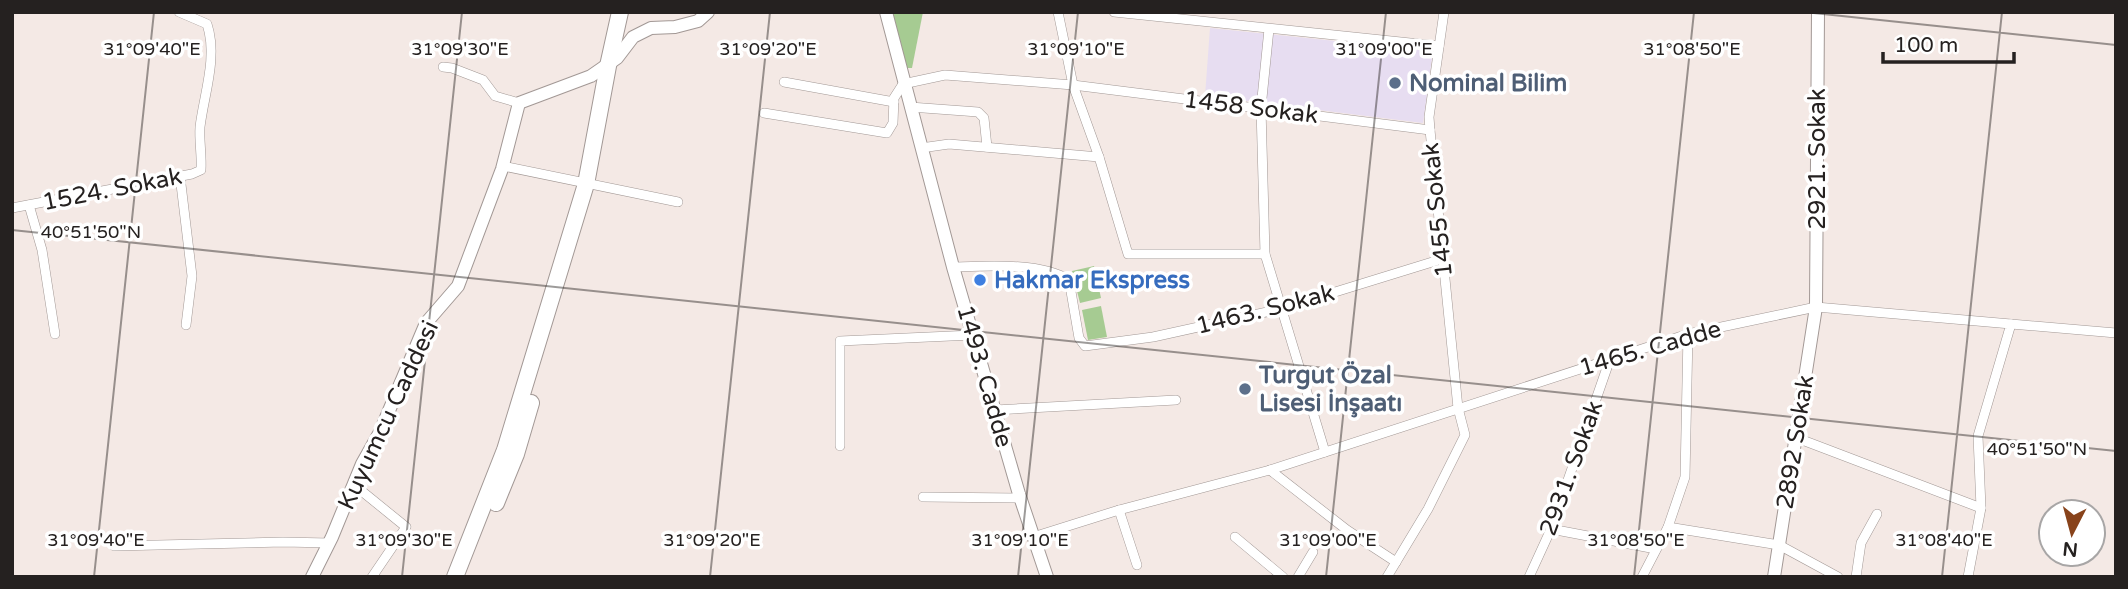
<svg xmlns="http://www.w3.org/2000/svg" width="2128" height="589" font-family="'Varela Round',sans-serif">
  <rect width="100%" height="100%" fill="#f4e9e5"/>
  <!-- education -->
  <polygon fill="#e7ddf1" points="1210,28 1433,51 1423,123 1205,96"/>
  <!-- green -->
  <g fill="#a6cb92">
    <polygon points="891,12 923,12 912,68 905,68"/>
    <polygon points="1094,266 1101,298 1080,303 1072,271"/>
    <polygon points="1101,306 1107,337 1088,340 1082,310"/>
  </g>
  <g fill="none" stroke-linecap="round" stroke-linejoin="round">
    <defs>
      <g id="street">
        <polyline points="1058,12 1073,85 1099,157 1128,254 1265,254"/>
        <polyline points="1114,12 1439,46"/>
        <polyline points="1269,29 1261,108 1265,254 1325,452"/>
        <polyline points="443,67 452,68 483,80 495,96 519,103"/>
        <polyline points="784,82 894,102"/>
        <polyline points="910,107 978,112 984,118 987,147"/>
        <polyline points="764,113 887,133 893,123 894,98 903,84 945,75 1073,85 1430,130"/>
        <polyline points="921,148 949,144 1099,157"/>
        <polyline points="503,166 678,202"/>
        <polyline points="180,176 192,276 186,325"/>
        <polyline points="29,205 42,250 55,334"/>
        <path d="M12,208L192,174L201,170C202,156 199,141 200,127C204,94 218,57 207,24L179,12"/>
        <path d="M953,267C986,266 1041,262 1069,280L1079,338L1085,346L1153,337L1280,309L1442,259"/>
        <polyline points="2011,324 2116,333"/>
        <polyline points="995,410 1176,400"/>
        <polyline points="1797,438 1981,508"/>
        <polyline points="840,446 840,341 973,335"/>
        <polyline points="1270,470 1347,530 1396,562"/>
        <polyline points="353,484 406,527 372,577"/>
        <polyline points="923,497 1021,498"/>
        <polyline points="1119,510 1270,470 1688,334 1816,307 2011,324 1978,436 1981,508 1968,577"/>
        <polyline points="1668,527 1779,545 1838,577"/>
        <polyline points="1551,529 1656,549"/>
        <polyline points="1033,537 1119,510 1137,565"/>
        <polyline points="1235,537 1283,577"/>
        <polyline points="114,546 283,542 329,543"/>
        <polyline points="1298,577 1313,552"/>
        <polyline points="1387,577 1428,509 1465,435 1458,408 1430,130 1429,117 1444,12"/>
        <polyline points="1529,577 1551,529 1610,359"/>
        <polyline points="1642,577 1668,527 1685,477 1688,334"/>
        <polyline points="1856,577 1861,543 1877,514"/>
      </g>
      <g id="secondary">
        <polyline points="886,12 953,267 1019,494 1047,577"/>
        <polyline points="312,577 332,537 362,464 380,432 426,323 458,286 502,169 519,103 591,76 617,58 633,37 651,28 675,27 698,21 708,12"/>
        <polyline points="1774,577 1816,307 1818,12"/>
      </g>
      <g id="highway">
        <polyline points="496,503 516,454 531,403"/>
        <polyline points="455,577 505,450 586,184 608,66 620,12"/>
      </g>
    </defs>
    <!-- street casing -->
    <use href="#street" stroke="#a29895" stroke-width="10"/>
    <!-- secondary casing -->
    <use href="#secondary" stroke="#a29895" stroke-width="14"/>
    <!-- highway casing -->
    <use href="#highway" stroke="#a29895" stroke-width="18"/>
    <!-- street -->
    <use href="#street" stroke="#fff" stroke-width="9"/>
    <!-- secondary -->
    <use href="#secondary" stroke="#fff" stroke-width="12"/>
    <!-- highway -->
    <use href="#highway" stroke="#fff" stroke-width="16"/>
  </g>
  <!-- ticks -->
  <path fill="none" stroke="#252120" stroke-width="2" stroke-opacity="0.45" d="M1804,12L2116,45M12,230L2116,451M94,577L154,12M402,577L462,12M710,577L770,12M1018,577L1078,12M1326,577L1386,12M1634,577L1694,12M1942,577L2002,12"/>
  <!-- markers -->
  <g fill="#5c6f8a" stroke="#fff" stroke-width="2.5">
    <circle cx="1395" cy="83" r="7"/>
    <circle cx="1245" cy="389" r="7"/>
  </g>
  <circle fill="#3f7fe0" stroke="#fff" stroke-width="2.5" cx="980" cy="280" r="7"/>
  <g text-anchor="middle" stroke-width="7" stroke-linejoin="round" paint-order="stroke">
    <!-- service labels -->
    <g font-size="24" font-weight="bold" fill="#4e5e75" stroke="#fff" text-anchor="start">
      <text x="1409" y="91">Nominal Bilim</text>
      <text x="1259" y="383">Turgut Özal<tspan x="1259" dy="28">Lisesi İnşaatı</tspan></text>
    </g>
    <!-- street labels -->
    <g font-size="24" fill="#252120" stroke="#fff">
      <text transform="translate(1251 107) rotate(7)" y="8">1458 Sokak</text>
      <text transform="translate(1817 159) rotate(-90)" y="8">2921. Sokak</text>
      <text transform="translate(112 189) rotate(-11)" y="8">1524. Sokak</text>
      <text transform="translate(1437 210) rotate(-96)" y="8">1455 Sokak</text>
      <text transform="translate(1265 309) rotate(-14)" y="8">1463. Sokak</text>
      <text transform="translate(1650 348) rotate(-16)" y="8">1465. Cadde</text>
      <text transform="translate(985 376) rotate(74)" y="8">1493. Cadde</text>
      <text transform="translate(388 415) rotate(-65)" y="8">Kuyumcu Caddesi</text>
      <text transform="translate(1795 442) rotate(-81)" y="8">2892 Sokak</text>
      <text transform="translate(1571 468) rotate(-70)" y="8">2931. Sokak</text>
    </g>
    <!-- shop labels -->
    <g font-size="24" font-weight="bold" fill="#366cbe" stroke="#fff" text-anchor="start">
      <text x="994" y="288">Hakmar Ekspress</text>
    </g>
  </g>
  <g font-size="18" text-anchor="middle" fill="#252120" stroke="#fff" stroke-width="7" stroke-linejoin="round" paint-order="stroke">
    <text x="152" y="55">31°09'40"E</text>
    <text x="460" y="55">31°09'30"E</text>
    <text x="768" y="55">31°09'20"E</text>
    <text x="1076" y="55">31°09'10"E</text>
    <text x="1384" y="55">31°09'00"E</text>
    <text x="1692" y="55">31°08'50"E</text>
    <text x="91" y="238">40°51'50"N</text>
    <text x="2037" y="455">40°51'50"N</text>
    <text x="96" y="546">31°09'40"E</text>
    <text x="404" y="546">31°09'30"E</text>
    <text x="712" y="546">31°09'20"E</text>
    <text x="1020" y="546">31°09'10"E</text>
    <text x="1328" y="546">31°09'00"E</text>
    <text x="1636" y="546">31°08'50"E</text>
    <text x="1944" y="546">31°08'40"E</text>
  </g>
  <!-- border -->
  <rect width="2128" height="589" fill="none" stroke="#252120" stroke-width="28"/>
  <!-- north arrow -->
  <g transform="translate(2072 533) rotate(186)"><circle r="33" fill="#ffffff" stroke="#a8a6a6" stroke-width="2"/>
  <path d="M0-5L12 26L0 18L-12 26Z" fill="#88431b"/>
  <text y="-10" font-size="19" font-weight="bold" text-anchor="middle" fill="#252120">N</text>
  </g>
  <!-- scale -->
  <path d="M1883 52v10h131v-10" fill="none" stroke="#252120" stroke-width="3.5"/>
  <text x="1894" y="52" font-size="21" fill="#252120" stroke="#ffffff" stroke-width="5" paint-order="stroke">100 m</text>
</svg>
